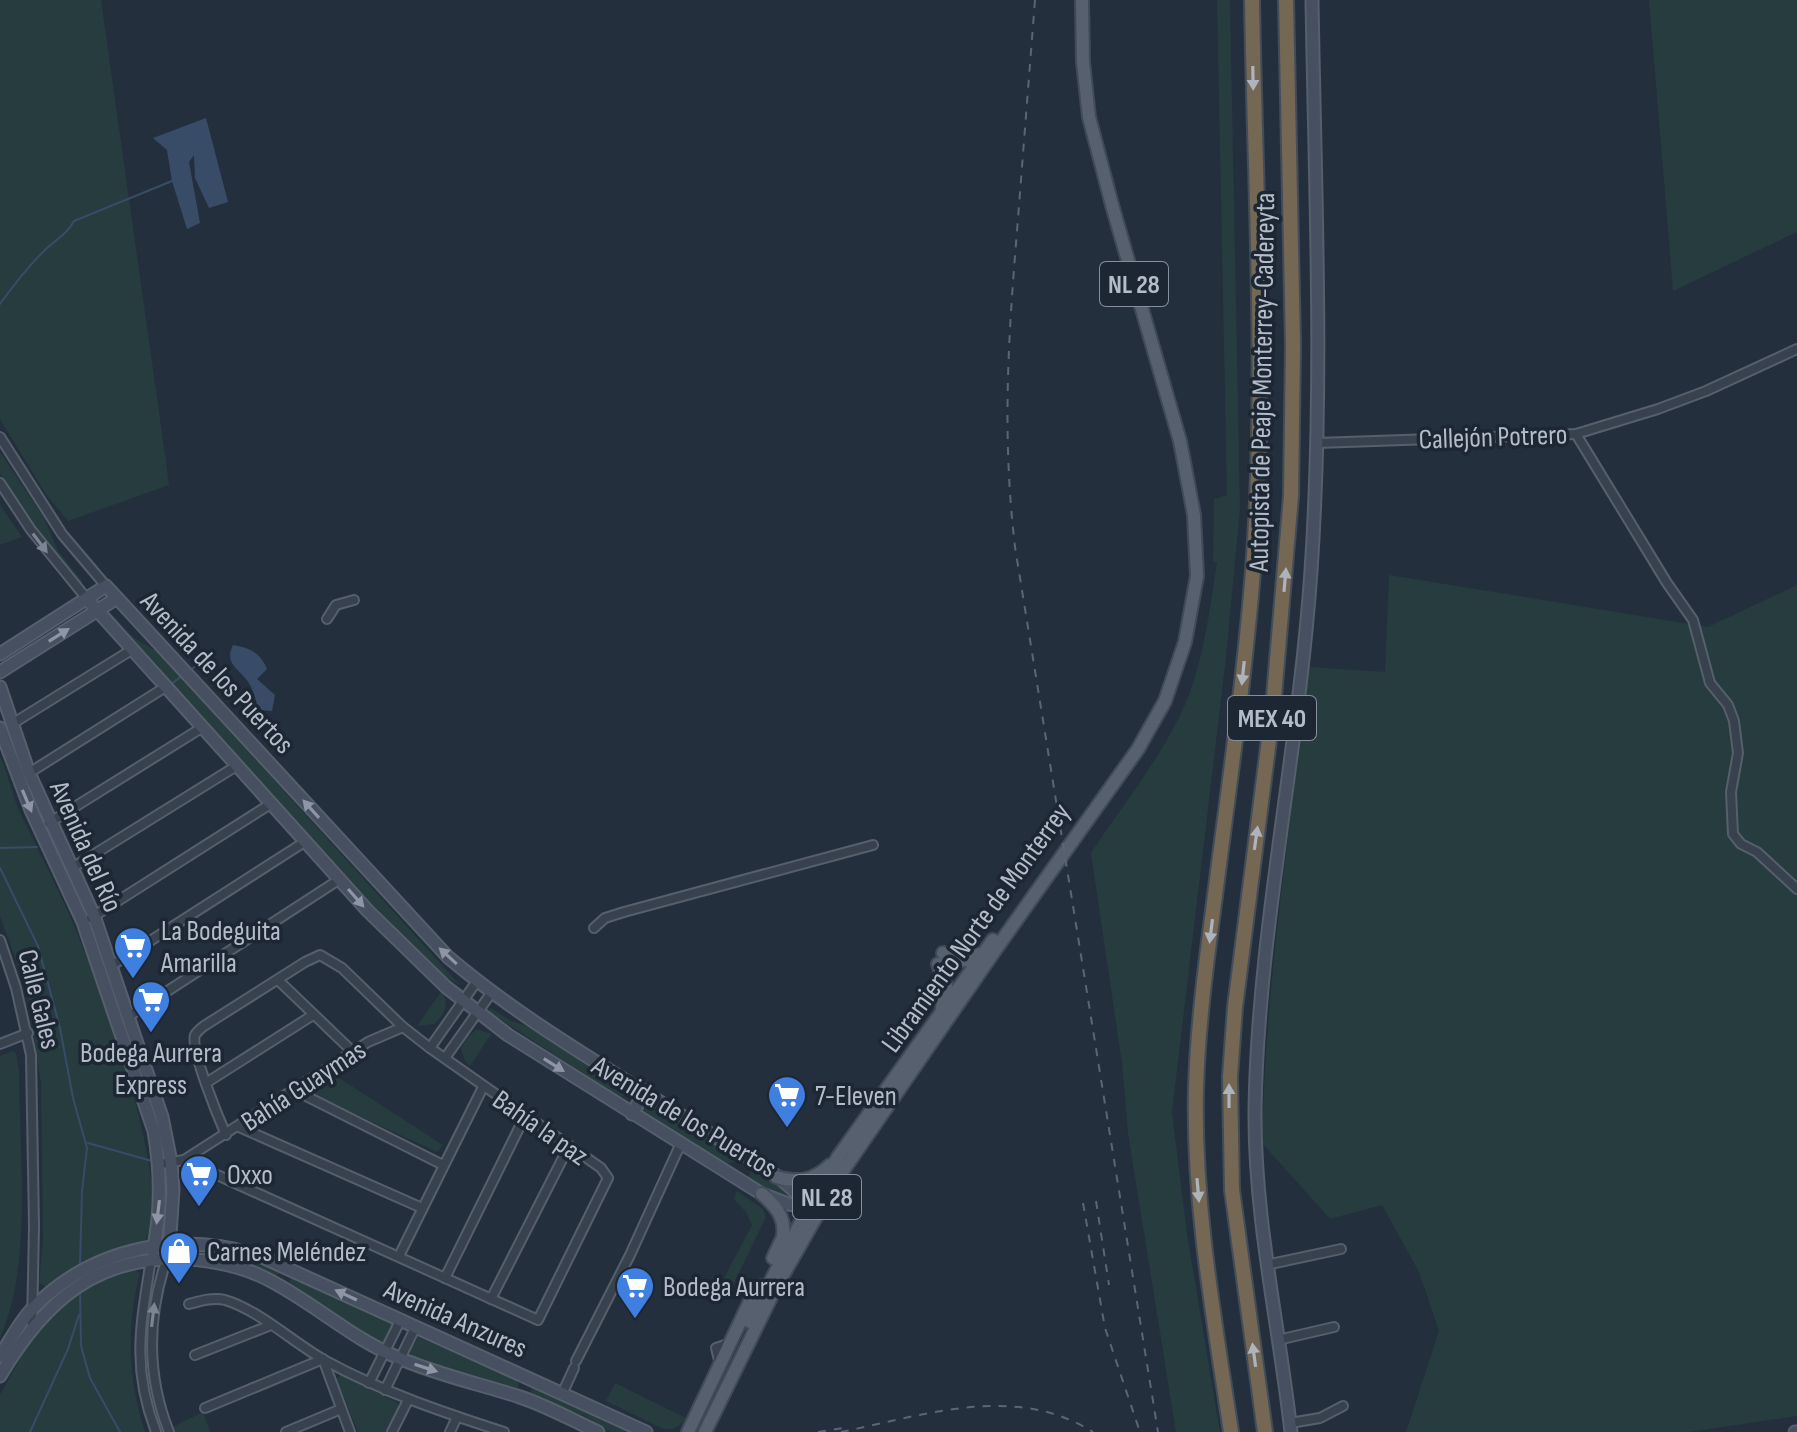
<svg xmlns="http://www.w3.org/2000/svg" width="1797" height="1432" font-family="'Sofia Sans Condensed',sans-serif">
  <rect width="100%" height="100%" fill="#242f3e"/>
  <!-- green -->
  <g fill="#263c3f">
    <polygon points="0,0 101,0 166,462 169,485 68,521 47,496 0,419"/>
    <path d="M1217,0H1230L1240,509L1226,657L1172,1112L1187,1234L1220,1432H1176L1128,1133L1122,1063L1091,853C1118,812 1150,772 1173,729C1202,679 1208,619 1217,563L1213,561L1214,499L1227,495Z"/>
    <polygon points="1649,0 1797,0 1797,232 1673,291"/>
    <polygon points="0,452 43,516 58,551 83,582 81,583 32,523 0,474"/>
    <polygon points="0,505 22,537 0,545"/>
    <path d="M1389,575L1708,627L1797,585V1416L1689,1432H1406L1439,1331L1419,1272L1382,1205L1330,1219L1262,1143C1265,984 1291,825 1309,667L1385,672Z"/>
    <polygon points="109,611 134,638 158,652 460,985 446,977 360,895 113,620 107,612"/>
    <path d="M0,757C8,772 11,791 18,808C36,846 56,884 73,923C97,981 179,1193 144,1242L124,1246L81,1263L47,1287L39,1283L43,1239L41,1084L28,993L0,916Z"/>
    <path d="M441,992C451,1004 444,1015 434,1024L417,1026Z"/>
    <polygon points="491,1008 511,1021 530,1027 624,1086 629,1091 628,1096 619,1097 491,1013 489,1010"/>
    <polygon points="477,1029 491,1034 470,1066 465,1061 461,1049 467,1038"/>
    <path d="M13,1051L16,1053L19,1071C19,1152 33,1264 0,1338V1056Z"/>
    <polygon points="336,1076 443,1145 437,1152 310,1093"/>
    <polygon points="648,1102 733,1155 734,1162 726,1164 647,1115 642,1110 643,1105"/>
    <polygon points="752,1169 792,1193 792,1200 785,1201 748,1178"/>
    <polygon points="737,1191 763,1209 766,1217 726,1299 716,1293 752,1225 746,1212 734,1199"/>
    <path d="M176,1248C210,1249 253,1252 280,1274L273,1275L230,1258L177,1253Z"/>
    <path d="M132,1269L140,1273C126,1328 128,1379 145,1432H0V1395L32,1337L56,1310L89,1284Z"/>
    <polygon points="292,1278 392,1323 393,1327 386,1341 380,1342 337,1318 291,1286 289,1281"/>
    <polygon points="418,1337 517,1380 519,1388 514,1390 507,1389 414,1358 410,1352"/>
    <polygon points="341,1375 398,1403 398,1411 388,1432 358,1432 338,1384 337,1378"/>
    <polygon points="615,1383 686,1418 687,1420 673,1429 663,1429 606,1401"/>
    <polygon points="535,1388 632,1432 611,1432 585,1416 530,1395 531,1389"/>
    <polygon points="203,1412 210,1432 172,1432 171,1428"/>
  </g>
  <!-- water -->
  <g fill="#394c67">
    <polygon points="206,118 228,202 209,208 195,178 194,155 189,162 200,223 187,229 172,181 167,150 153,138"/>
    <path d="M233,645C251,648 260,653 267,669L257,679L275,695L272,711L259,710C256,702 254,692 250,685C242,669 223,666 233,645Z"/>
  </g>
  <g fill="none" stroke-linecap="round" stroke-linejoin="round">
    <!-- stream -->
    <g stroke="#394c67" stroke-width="2">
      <path d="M0,304C13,286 26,269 42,253C53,241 66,236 74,221L172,181"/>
      <polyline points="190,670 199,664"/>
      <polyline points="171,684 182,676"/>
      <polyline points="0,848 37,847"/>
      <polyline points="0,868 38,946 60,1028 73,1098 87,1148 82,1191 80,1265"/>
      <polyline points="88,1143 152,1161"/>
      <polyline points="80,1290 81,1346 90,1378 120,1432"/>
      <polyline points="30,1432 68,1349 79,1315"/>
    </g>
    <defs>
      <g id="street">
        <polyline points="1576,434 1667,583 1693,620 1710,683 1728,705 1734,721 1738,753 1731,792 1733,834 1741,844 1757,852 1797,889"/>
        <polyline points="0,437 62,534 106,586"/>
        <polyline points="1317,443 1576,434 1658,409 1706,391 1797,349"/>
        <polyline points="0,483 31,530 87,599"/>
        <polyline points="327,619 336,605 354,600"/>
        <polyline points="12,724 133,649"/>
        <polyline points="29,773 167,686"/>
        <polyline points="49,823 203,727"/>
        <polyline points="72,868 238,765"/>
        <polyline points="91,918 272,803"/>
        <polyline points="594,928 605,918 624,912 873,845"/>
        <polyline points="0,940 16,988 31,1055 34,1226 32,1326"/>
        <polyline points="111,966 306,841"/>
        <polyline points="278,980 353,1052"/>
        <polyline points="129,1016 340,879"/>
        <polyline points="0,1044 28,1033"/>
        <polyline points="430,1048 477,981"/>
        <polyline points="445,1058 492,992"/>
        <polyline points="206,1083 313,1015"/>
        <polyline points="294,1090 443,1165"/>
        <polyline points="239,1127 422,1208"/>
        <path d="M184,1160L538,1320L608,1178L601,1168L430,1048L403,1027L342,968L320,955L305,962L204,1026C201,1028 196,1033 195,1035C190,1049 219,1119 226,1135"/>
        <polyline points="160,1164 184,1160 368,1042 403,1027"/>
        <polyline points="399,1256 483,1087"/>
        <path d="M167,1258C147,1317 146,1374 169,1432"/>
        <path d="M151,1259C141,1324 131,1367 156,1432"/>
        <polyline points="1266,1265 1341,1249"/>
        <polyline points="445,1278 525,1116"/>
        <polyline points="491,1299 569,1146"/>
        <path d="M189,1304C200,1301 213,1297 225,1300C259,1310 295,1344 326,1361C383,1392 442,1412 504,1432"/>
        <polyline points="1278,1340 1334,1327"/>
        <polyline points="195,1355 271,1325"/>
        <polyline points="576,1361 630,1255 681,1143"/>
        <polyline points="720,1364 716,1348 728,1344"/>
        <polyline points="369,1383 400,1321"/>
        <polyline points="385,1390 415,1328"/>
        <polyline points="563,1392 574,1368"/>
        <polyline points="205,1408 323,1359 350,1432"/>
        <polyline points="1290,1423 1320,1418 1343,1406"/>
        <polyline points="286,1432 341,1409"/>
        <polyline points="392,1432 408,1400"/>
        <polyline points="450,1432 457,1417"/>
      </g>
      <g id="secondary">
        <polyline points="87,599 368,911 446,987 508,1035 762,1194 788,1204 809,1207"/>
        <path d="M0,654L106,586L448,957C527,1024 619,1075 706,1131C740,1153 784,1174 809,1207"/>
        <polyline points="0,672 117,598"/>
        <polyline points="0,687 29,773 94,916 162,1117 171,1162 173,1189 169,1251"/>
        <path d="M0,728L31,810L83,922L154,1131C161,1172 162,1210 153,1251"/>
        <polyline points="632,1114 645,1091"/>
        <path d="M0,1356C10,1341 19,1323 31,1310C92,1247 181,1229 262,1257L646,1432"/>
        <path d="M0,1376C44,1301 97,1254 188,1259C217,1261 243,1266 269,1280C314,1303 352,1339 399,1358C438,1375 480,1384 520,1397C547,1406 572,1420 598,1432"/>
        <path d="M1291,1432C1279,1324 1254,1218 1255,1109C1258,930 1299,750 1311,571C1324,381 1315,190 1312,0"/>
        <polyline points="1795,1432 1797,1432"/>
      </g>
      <g id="primary">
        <path d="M943,953C956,959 968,965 979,954"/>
        <polyline points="938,964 946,986 942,1007"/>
        <path d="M776,1177C799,1183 813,1181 830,1165"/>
        <path d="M762,1194C779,1209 787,1220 782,1243"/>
        <polyline points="773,1258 784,1235"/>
        <polyline points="750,1322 806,1212 838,1157 993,940"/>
        <polyline points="688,1432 751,1299 761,1286"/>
        <polyline points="705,1432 775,1289 840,1175 998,946 1138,749 1165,701 1185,642 1197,576 1194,515 1180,441 1112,205 1089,117 1083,62 1082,0"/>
      </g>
      <g id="highway">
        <path d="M1231,1432C1214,1318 1193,1203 1196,1088C1198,1016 1209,943 1218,872C1231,772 1245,671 1253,571C1267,381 1255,190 1252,0"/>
        <polyline points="1265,1432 1232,1190 1230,1077 1235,1007 1273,708 1291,496 1293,346 1286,0"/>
      </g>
    </defs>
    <!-- street casing -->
    <use href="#street" stroke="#565f6c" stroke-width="12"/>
    <!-- secondary casing -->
    <use href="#secondary" stroke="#565f6c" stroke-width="15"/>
    <!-- primary casing -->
    <use href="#primary" stroke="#414a57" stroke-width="16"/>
    <!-- highway casing -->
    <use href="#highway" stroke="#434c59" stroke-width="18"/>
    <!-- street -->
    <use href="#street" stroke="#38414e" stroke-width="8"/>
    <!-- secondary -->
    <use href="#secondary" stroke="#465061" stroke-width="11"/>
    <!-- primary -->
    <use href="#primary" stroke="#56606e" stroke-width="12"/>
    <!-- highway -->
    <use href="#highway" stroke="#746855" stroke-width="14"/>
    <!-- rail -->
    <g stroke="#5a6575" stroke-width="2" stroke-dasharray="8 8" stroke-linecap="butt">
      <path d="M1035,0C1029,77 1023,154 1017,231C1008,341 1002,436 1015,547L1158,1432"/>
      <polyline points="1096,1201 1109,1285"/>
      <polyline points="1083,1203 1105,1328 1140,1432"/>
      <polyline points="818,1432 849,1427"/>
      <path d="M841,1432C925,1415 1015,1383 1093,1432"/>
    </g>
  </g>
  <!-- one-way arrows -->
  <defs><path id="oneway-solid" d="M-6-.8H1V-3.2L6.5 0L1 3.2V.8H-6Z" transform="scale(2)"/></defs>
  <g fill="#aeb4bd">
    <use href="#oneway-solid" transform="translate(1253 78) rotate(89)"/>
    <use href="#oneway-solid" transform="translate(1285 580) rotate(-85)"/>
    <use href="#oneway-solid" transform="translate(1243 673) rotate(96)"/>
    <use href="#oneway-solid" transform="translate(1256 838) rotate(-82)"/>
    <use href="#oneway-solid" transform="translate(1211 931) rotate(97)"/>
    <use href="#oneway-solid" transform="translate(1229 1096) rotate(-90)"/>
    <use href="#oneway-solid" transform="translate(1198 1190) rotate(85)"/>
    <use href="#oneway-solid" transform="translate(1254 1355) rotate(-98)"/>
  </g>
  <g fill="#7c8592">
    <use href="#oneway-solid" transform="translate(40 543) rotate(53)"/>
    <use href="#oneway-solid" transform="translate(153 1315) rotate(-83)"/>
  </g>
  <g fill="#8e96a5">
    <use href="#oneway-solid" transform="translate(59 635) rotate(-32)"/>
    <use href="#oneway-solid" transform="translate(27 801) rotate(67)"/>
    <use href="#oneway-solid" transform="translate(311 809) rotate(-132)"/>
    <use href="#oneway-solid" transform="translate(356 898) rotate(49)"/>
    <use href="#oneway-solid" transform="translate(448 956) rotate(-137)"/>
    <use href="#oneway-solid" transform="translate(554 1065) rotate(32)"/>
    <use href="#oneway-solid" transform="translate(158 1212) rotate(97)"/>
    <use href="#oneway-solid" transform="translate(346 1295) rotate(-155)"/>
    <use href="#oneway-solid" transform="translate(426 1368) rotate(18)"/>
  </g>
  <!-- icons -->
  <defs>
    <symbol id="supermarket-pin" viewBox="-11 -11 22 30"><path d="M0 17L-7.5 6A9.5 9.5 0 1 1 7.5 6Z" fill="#3f7fe0" stroke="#1d2633"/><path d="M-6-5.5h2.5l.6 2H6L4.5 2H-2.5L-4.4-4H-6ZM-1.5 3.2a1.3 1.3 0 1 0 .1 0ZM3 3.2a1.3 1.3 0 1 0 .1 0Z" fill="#fff"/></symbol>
    <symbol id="shop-pin" viewBox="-11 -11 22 30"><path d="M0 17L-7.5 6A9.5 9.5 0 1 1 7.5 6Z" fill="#3f7fe0" stroke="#1d2633"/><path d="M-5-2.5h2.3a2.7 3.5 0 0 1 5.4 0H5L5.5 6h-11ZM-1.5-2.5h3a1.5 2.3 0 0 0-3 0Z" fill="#fff"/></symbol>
  </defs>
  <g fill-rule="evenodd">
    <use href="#supermarket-pin" x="111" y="924" width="44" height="60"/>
    <use href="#supermarket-pin" x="129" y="978" width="44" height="60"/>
    <use href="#supermarket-pin" x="765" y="1073" width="44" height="60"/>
    <use href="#supermarket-pin" x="177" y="1152" width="44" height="60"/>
    <use href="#shop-pin" x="157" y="1229" width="44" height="60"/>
    <use href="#supermarket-pin" x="613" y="1264" width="44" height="60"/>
  </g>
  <g text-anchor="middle" stroke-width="7" stroke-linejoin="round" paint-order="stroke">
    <!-- shield labels -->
    <g fill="#1d2633" stroke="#878f9c" stroke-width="2">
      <rect x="1100" y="262" width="68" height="44" rx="6"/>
      <rect x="1228" y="696" width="88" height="44" rx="6"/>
      <rect x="793" y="1175" width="68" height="44" rx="6"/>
    </g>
    <g font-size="26" font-weight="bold" fill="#b4bcc9">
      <text x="1134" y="293">NL 28</text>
      <text x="1272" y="727">MEX 40</text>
      <text x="827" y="1206">NL 28</text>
    </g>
    <!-- street labels -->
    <g font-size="28" fill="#b4bcc9" stroke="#1d2633">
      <text transform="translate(1261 382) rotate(-89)" y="10">Autopista de Peaje Monterrey-Cadereyta</text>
      <text transform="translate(1493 436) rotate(-2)" y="10">Callejón Potrero</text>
      <text transform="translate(218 672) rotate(47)" y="10">Avenida de los Puertos</text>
      <text transform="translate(87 846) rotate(66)" y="10">Avenida del Río</text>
      <text transform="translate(975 927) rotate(-54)" y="10">Libramiento Norte de Monterrey</text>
      <text transform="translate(40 999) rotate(76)" y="10">Calle Gales</text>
      <text transform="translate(303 1085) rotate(-33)" y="10">Bahía Guaymas</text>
      <text transform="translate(685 1116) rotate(31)" y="10">Avenida de los Puertos</text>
      <text transform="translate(541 1127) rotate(35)" y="10">Bahía la paz</text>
      <text transform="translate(456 1318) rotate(24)" y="10">Avenida Anzures</text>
    </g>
    <!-- poi labels -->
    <g font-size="28" fill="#b4bcc9" stroke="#1d2633" text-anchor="start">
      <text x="161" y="940">La Bodeguita<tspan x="161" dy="32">Amarilla</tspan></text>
      <text x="151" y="1062" text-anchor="middle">Bodega Aurrera<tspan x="151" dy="32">Express</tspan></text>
      <text x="815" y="1105">7-Eleven</text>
      <text x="227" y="1184">Oxxo</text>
      <text x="207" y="1261">Carnes Meléndez</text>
      <text x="663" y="1296">Bodega Aurrera</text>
    </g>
  </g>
</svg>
